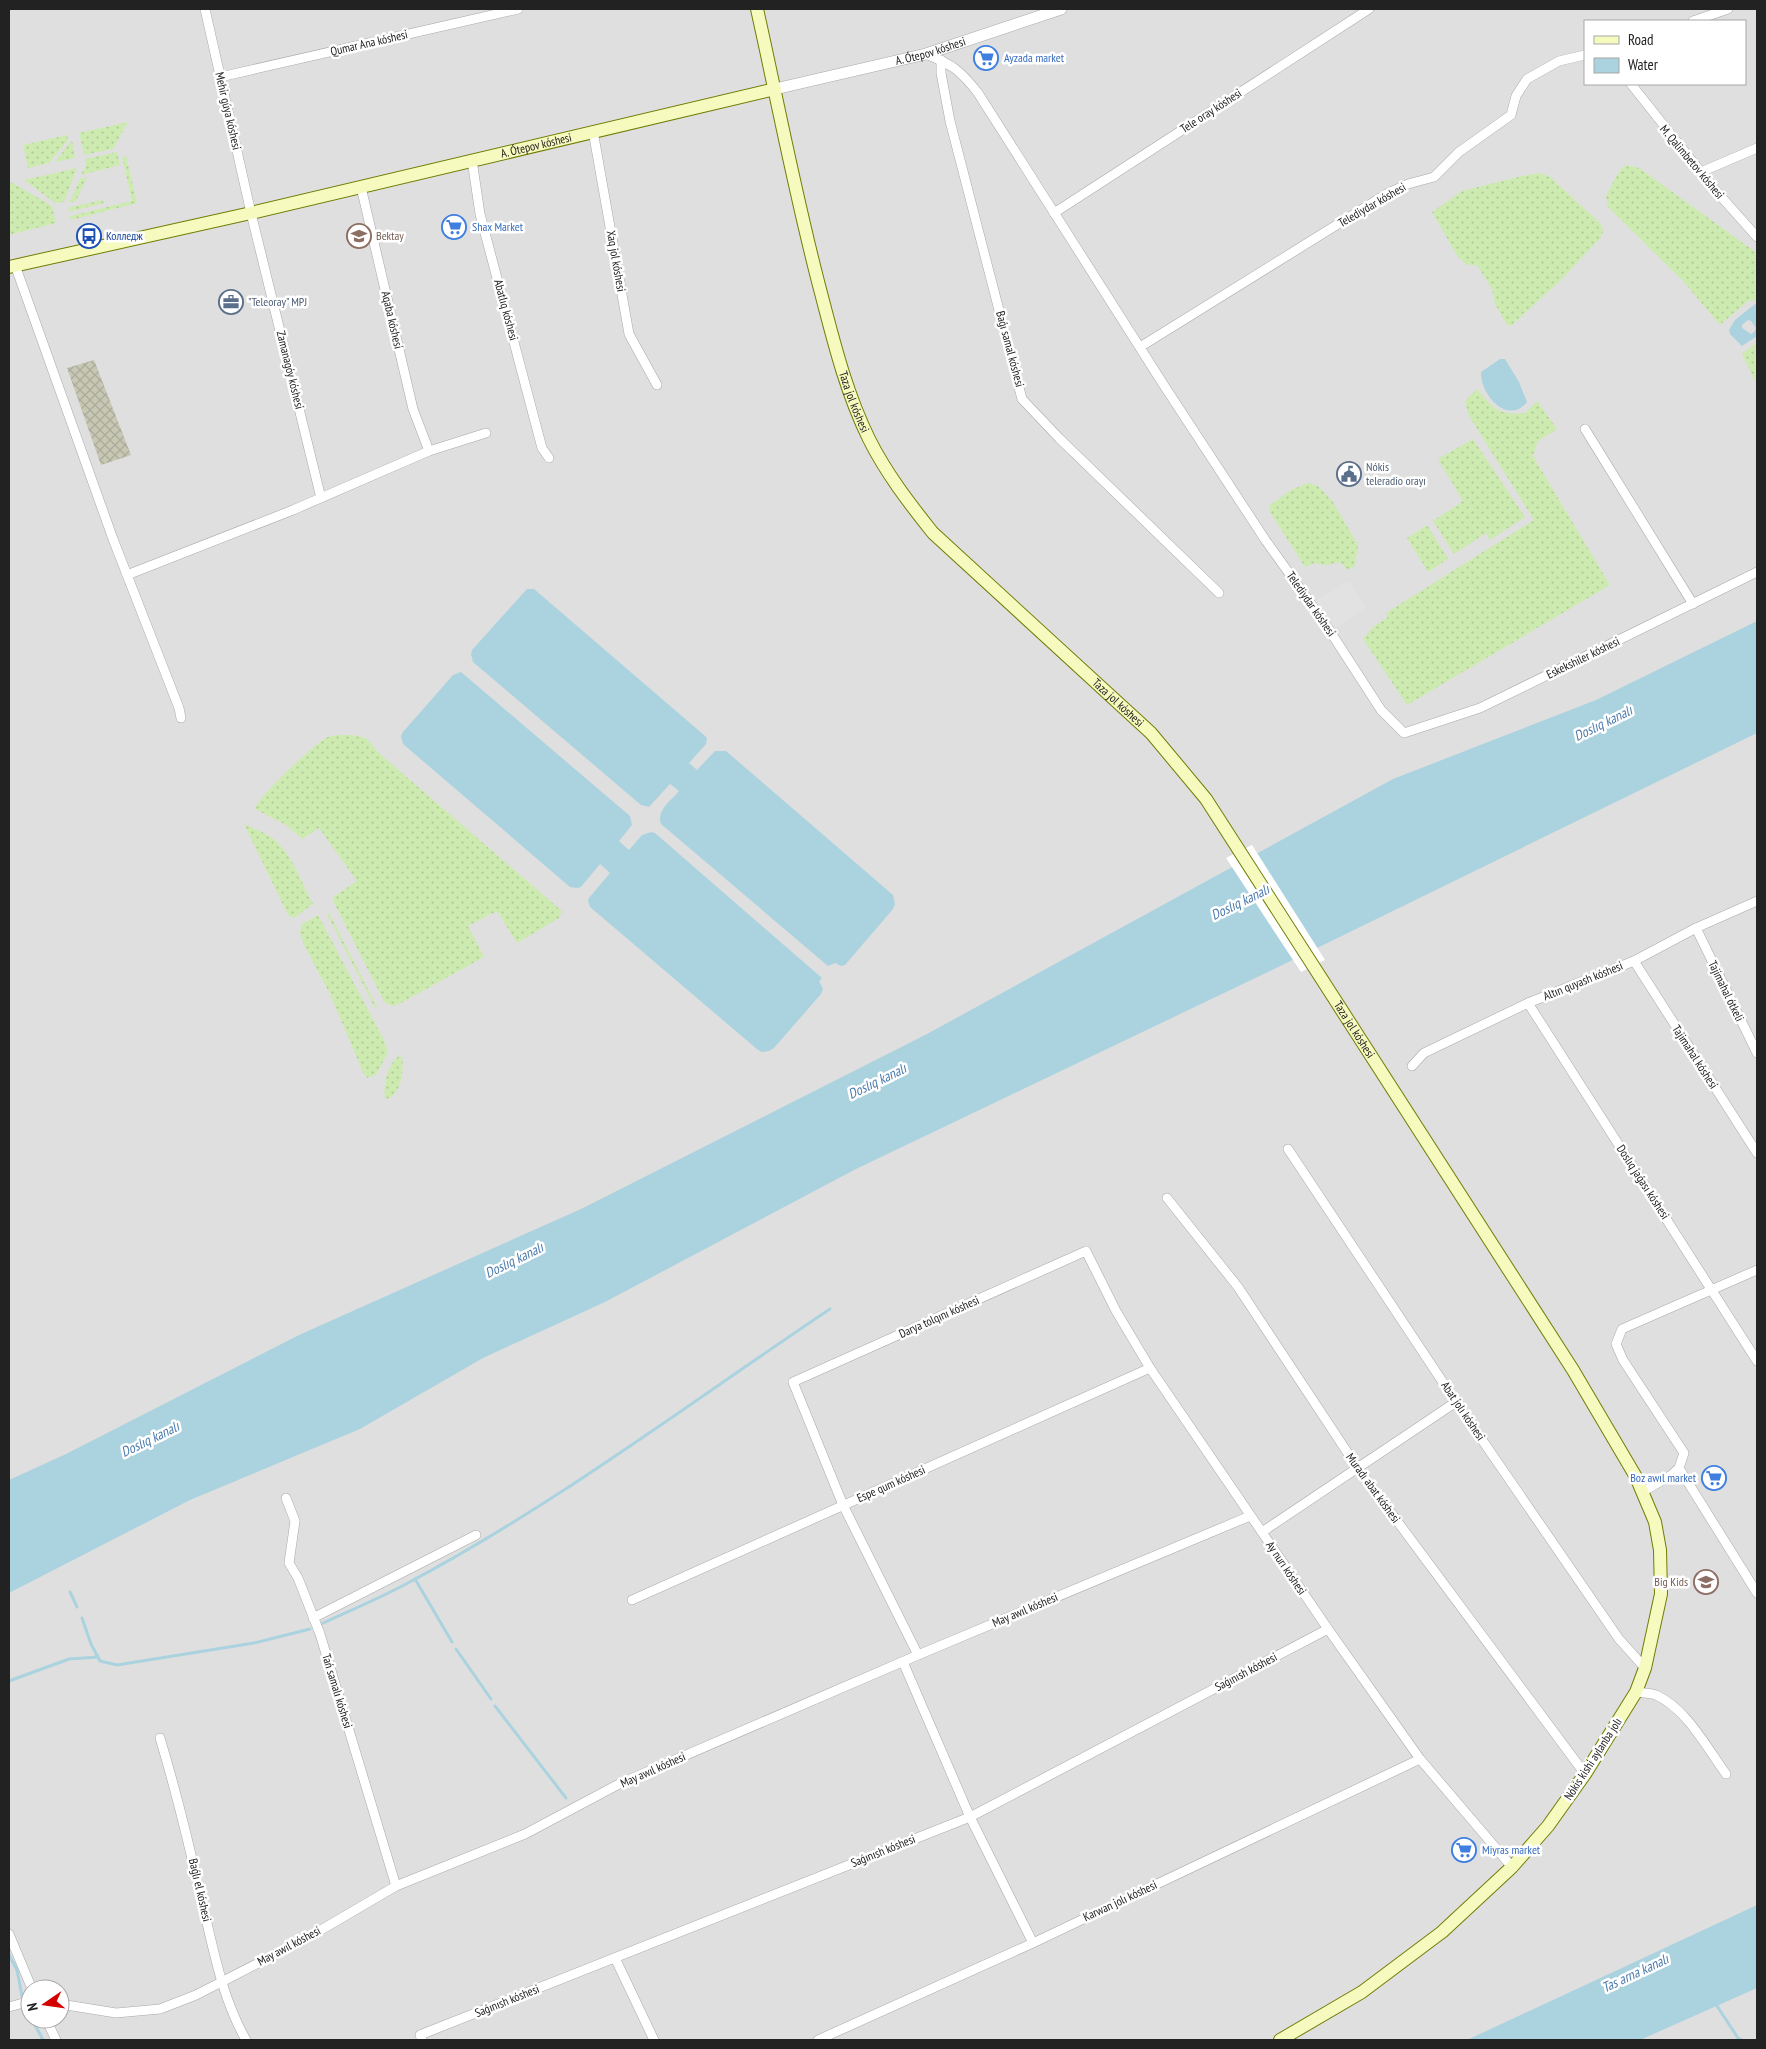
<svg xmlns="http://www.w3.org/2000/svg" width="1766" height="2049" font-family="'PT Sans Narrow',sans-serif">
  <defs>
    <pattern id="construction-cross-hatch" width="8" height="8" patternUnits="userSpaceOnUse" patternTransform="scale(1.25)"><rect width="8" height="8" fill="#c7c7b4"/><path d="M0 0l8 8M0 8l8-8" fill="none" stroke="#abab9a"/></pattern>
    <pattern id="grass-dots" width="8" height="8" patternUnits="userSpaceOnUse" patternTransform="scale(1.25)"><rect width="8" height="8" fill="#cdebb0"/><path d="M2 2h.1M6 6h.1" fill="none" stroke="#b0c997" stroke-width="1.8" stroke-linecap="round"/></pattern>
  </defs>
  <rect width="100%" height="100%" fill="#f2efe9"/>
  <!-- residential -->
  <path fill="#e0dfdf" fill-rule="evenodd" d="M9,9H1757V2040H9ZM1585,21H1745V84H1585ZM30,1989H60V2019H30Z"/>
  <!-- construction -->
  <polygon fill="url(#construction-cross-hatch)" points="94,360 131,455 101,465 67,368"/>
  <!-- grass -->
  <g fill="url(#grass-dots)">
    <polygon points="128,122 113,149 84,155 79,133"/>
    <polygon points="67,135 68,140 49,163 28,168 23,145"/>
    <polygon points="72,140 75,158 55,162"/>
    <polygon points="117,152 120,165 81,175 86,165 85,159"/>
    <polygon points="126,156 137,203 71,220 70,216 132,201 122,157"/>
    <polygon points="1625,165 1639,168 1757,253 1757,300 1748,301 1720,325 1682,280 1608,207 1606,196 1618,173"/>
    <polygon points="77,168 64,202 55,203 24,180"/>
    <polygon points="1539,173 1549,176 1601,224 1603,231 1601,237 1562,279 1511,326 1507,325 1495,304 1492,289 1477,265 1467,265 1458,257 1432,212 1462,191 1522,176"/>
    <polygon points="87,177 76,201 69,203 80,179"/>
    <polygon points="9,181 52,206 56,223 9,235"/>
    <polygon points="103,200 104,203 68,212 70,207"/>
    <polygon points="1757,342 1757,385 1742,354"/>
    <path d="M1477,389C1494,409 1499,416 1525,413L1537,401L1557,429L1538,441L1533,456L1610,585L1407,705L1363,639L1373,627L1388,617L1386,613L1534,520L1469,416L1465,401Z"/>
    <polygon points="1473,439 1525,517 1490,540 1486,533 1454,554 1433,521 1463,501 1438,459"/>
    <polygon points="1308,483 1318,486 1333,502 1358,545 1355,566 1347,570 1340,562 1326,565 1315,563 1305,567 1270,512 1269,506 1291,490"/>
    <polygon points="1427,525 1448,559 1428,572 1407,538"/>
    <path d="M353,735L366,738L380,754L562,911L559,918L517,943L497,911L468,926L484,957L401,1003L392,1006L385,1003L334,903L333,898L335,896L357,881L319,828L302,839L286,825L255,809C256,799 314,744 326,738C332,734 345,735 353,735Z"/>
    <path d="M244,824C254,829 266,832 275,840C293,856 302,884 313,904L294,918L288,915Z"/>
    <polygon points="329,913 377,1007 375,1008 327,914"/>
    <polygon points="318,915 384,1040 388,1052 376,1075 367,1078 363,1072 330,994 304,945 300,932 302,924"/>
    <path d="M399,1056L402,1057C404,1070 401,1098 385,1099C383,1085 387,1065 399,1056Z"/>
  </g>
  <!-- parking -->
  <polygon fill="#e2e2e2" points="1348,581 1366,608 1330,632 1311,603"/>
  <!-- water -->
  <g fill="#aad3df" fill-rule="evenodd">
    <path d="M1755,304H1757V336L1742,346L1730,334L1729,330L1735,320ZM1748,320L1751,321L1756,328L1754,332L1751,334L1742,328V325Z"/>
    <path d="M1500,359H1505L1519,382L1527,402C1507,426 1480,394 1481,372Z"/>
    <path d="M527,589H534L704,735L707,738L706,744L689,763L697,770L715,751H726L893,895L895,904L893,909L845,965L841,966L835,963L828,966L661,824C656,810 671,801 679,791L670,784L649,807L641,805L473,662L471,654L472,650Z"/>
    <polygon points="1757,621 1757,733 1270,971 856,1169 605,1302 483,1358 360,1429 190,1500 9,1593 9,1480 66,1454 299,1335 581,1209 927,1034 1393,779 1596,700"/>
    <polygon points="461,672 630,816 632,825 619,841 629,850 642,835 651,832 655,833 822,978 819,981 823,989 821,994 774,1048 769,1051 762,1052 758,1050 590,907 588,901 589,898 610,873 600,864 581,887 577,888 570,887 403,744 401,736 403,732 453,675"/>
    <polygon points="1757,1905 1757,1988 1640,2040 1467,2040"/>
  </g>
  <!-- pier -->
  <polygon fill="#fff" points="1252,845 1325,960 1301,972 1226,858"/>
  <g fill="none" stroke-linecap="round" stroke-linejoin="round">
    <!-- stream -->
    <g stroke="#aad3df" stroke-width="3">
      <polyline points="415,1579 452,1642"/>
      <polyline points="70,1592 77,1607"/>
      <polyline points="82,1618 91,1644 100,1661 117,1665 254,1643 310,1629"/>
      <path d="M321,1624C349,1611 378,1599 406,1584C555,1505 691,1402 830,1309"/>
      <polyline points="456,1649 491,1699"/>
      <polyline points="9,1681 69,1659 98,1657"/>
      <polyline points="495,1706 566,1798"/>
      <polyline points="9,1955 17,1970 22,1996"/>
      <polyline points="1717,2006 1738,2038 1742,2040"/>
      <polyline points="26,2008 30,2015"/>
      <polyline points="32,2019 43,2040"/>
    </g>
    <defs>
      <g id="minor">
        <polyline points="205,9 251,213 321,498"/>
        <polyline points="1693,21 1728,9"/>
        <path d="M926,54C953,65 960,70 978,93L1165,387L1266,541L1326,625L1381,710L1404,733L1480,708L1757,572"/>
        <polyline points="941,60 941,73 950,121 1022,399 1059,438 1219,593"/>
        <polyline points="220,77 518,9"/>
        <polyline points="1631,84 1716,191 1757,237"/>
        <polyline points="593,131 629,334 657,385"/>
        <polyline points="472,160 480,214 542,448 549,458"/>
        <polyline points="1701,172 1757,148"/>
        <polyline points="361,187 413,409 429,451"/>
        <polyline points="1054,213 1369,9"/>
        <polyline points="15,265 113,539 179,708 181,718"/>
        <polyline points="1140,347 1388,193 1408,184 1434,177 1459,152 1511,115 1516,96 1527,79 1559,61 1585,55"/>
        <polyline points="1585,429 1693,604"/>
        <polyline points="127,575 293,510 429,451 486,433"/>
        <polyline points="1696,928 1757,1053"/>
        <polyline points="1634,961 1757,1153"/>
        <polyline points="1528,1003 1757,1361"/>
        <polyline points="1412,1066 1424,1053 1528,1003 1634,961 1696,928 1757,901"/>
        <polyline points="1288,1149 1456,1402 1619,1639 1645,1668"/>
        <polyline points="1167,1198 1238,1287 1357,1467 1585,1774"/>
        <polyline points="1679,1468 1757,1593"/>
        <polyline points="1642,1492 1670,1476 1679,1468 1684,1453 1623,1360 1616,1344 1622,1329 1757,1270"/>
        <polyline points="286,1498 295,1521 289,1563 298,1578 320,1634 396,1886"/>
        <polyline points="1262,1532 1456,1402"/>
        <polyline points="632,1600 1150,1368"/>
        <polyline points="313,1618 476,1535"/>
        <polyline points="918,1655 843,1505 793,1382 1086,1251 1116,1311 1150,1368 1328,1629 1420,1759 1512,1867"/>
        <polyline points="903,1662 970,1817 1033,1943"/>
        <path d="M1636,1692C1643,1693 1650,1693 1656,1695C1686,1708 1707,1748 1726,1774"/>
        <path d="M160,1738C176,1791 189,1844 201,1898C213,1946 221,1996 246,2040"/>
        <polyline points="9,1934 32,1989"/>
        <polyline points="615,1958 654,2040"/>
        <polyline points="60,2004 116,2013 160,2009 196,1995 309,1937 396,1886 525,1834 619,1784 918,1655 1250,1516"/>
        <polyline points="9,2007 30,2001"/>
        <polyline points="46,2019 56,2040"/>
        <polyline points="422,2040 420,2035 970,1817 1328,1629"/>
        <polyline points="818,2040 1033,1943 1420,1759"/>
      </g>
      <g id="tertiary">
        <path id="s1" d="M775,89L926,54L1061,9"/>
      </g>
      <g id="secondary">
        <path id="s2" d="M757,9C778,103 796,199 821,293C834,343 846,392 869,439C886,473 909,503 933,533L1151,733L1206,799L1573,1370L1636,1477L1655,1522L1660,1550L1661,1594L1645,1668L1636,1692L1585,1774L1548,1826L1512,1867L1442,1932L1362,1992L1280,2040"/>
        <path id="s3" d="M9,267L251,213L775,89"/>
      </g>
    </defs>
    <!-- minor casing -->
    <use href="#minor" stroke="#a9a9a9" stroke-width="10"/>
    <!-- tertiary casing -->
    <use href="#tertiary" stroke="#a9a9a9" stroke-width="12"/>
    <!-- secondary casing -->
    <use href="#secondary" stroke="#707d05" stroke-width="14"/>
    <!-- minor -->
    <use href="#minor" stroke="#fff" stroke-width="9"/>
    <!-- tertiary -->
    <use href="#tertiary" stroke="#fff" stroke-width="11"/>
    <!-- secondary -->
    <use href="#secondary" stroke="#f7fabf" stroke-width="12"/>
  </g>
  <!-- icons -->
  <defs>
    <symbol id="supermarket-ring" viewBox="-11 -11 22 22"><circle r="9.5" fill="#fff" stroke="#3f7fe0" stroke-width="1.5"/><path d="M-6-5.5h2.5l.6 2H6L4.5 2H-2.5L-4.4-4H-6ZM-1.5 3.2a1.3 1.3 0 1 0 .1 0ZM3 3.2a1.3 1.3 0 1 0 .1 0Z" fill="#3f7fe0"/></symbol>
    <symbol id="bus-ring" viewBox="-11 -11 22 22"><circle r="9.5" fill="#fff" stroke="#1a4fb4" stroke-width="1.5"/><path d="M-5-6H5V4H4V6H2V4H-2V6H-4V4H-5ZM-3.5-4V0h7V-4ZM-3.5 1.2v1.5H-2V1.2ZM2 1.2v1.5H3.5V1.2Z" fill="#1a4fb4"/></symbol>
    <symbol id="school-ring" viewBox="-11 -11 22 22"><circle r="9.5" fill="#fff" stroke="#8d6e63" stroke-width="1.5"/><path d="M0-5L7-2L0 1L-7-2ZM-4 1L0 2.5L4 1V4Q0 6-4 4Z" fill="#8d6e63"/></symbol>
    <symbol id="office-ring" viewBox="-11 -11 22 22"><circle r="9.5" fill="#fff" stroke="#5c6f8a" stroke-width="1.5"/><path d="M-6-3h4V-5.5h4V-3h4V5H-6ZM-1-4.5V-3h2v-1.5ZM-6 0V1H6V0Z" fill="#5c6f8a"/></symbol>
    <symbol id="civic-ring" viewBox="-11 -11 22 22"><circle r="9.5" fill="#fff" stroke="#5c6f8a" stroke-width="1.5"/><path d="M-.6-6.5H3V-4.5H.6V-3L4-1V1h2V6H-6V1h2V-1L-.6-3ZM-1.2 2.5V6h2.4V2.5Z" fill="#5c6f8a"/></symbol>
  </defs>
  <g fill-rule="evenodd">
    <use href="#supermarket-ring" x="972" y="44" width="28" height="28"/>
    <use href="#supermarket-ring" x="440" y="213" width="28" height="28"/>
    <use href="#bus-ring" x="75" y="222" width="28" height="28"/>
    <use href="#school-ring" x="345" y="222" width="28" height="28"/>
    <use href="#office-ring" x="217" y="288" width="28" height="28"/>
    <use href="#civic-ring" x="1335" y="460" width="28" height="28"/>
    <use href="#supermarket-ring" x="1700" y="1464" width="28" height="28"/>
    <use href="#school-ring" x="1692" y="1568" width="28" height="28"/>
    <use href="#supermarket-ring" x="1450" y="1836" width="28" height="28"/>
  </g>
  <g text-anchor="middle" stroke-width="5" stroke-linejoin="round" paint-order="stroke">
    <!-- street labels -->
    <g font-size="12" fill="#222" stroke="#fff">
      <text transform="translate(369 43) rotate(-13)" y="4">Qumar Ana kóshesi</text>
      <text dy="4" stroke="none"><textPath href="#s1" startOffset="160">A. Ótepov kóshesi</textPath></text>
      <text transform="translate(228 111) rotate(77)" y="4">Mehir gúyа kóshesi</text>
      <text transform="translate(1211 111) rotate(-33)" y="4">Tele oray kóshesi</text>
      <text dy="4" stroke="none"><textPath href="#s3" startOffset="541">A. Ótepov kóshesi</textPath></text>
      <text transform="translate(1692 162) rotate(50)" y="4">M. Qalimbetov kóshesi</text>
      <text transform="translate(1372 205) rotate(-30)" y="4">Telediydar kóshesi</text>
      <text transform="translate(616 261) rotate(80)" y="4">Xaq jol kóshesi</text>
      <text transform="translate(506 310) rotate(75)" y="4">Abatlıq kóshesi</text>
      <text transform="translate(392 320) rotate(77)" y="4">Aqaba kóshesi</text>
      <text transform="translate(1010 349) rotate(75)" y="4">Baǵı samal kóshesi</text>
      <text transform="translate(290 370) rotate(76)" y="4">Zamanagóy kóshesi</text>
      <text dy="4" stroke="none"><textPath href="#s2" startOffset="405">Taza jol kóshesi</textPath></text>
      <text transform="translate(1311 604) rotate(55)" y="4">Telediydar kóshesi</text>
      <text transform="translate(1583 658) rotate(-26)" y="4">Eskekshiler kóshesi</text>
      <text dy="4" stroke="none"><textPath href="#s2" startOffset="810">Taza jol kóshesi</textPath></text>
      <text transform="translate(1583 981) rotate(-22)" y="4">Altın quyash kóshesi</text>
      <text transform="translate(1726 991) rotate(64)" y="4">Tajimahal ótkeli</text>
      <text dy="4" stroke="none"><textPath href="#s2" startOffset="1215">Taza jol kóshesi</textPath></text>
      <text transform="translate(1695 1057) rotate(57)" y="4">Tajimahal kóshesi</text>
      <text transform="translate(1643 1182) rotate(57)" y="4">Doslıq jaǵası kóshesi</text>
      <text transform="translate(939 1317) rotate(-24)" y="4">Darya tolqını kóshesi</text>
      <text transform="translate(1463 1411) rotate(56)" y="4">Abat jolı kóshesi</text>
      <text transform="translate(891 1484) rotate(-24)" y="4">Espe qum kóshesi</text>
      <text transform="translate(1373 1488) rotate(54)" y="4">Muradı abat kóshesi</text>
      <text transform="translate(1286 1568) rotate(56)" y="4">Ay nurı kóshesi</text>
      <text transform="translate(1025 1610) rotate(-23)" y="4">May awıl kóshesi</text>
      <text transform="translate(1246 1672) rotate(-28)" y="4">Saǵınısh kóshesi</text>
      <text transform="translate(337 1691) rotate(73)" y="4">Tań samalı kóshesi</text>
      <text transform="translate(1593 1759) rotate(-57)" y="4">Nókis kishi aylanba jolı</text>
      <text transform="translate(653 1770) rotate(-24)" y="4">May awıl kóshesi</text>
      <text transform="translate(883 1851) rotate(-22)" y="4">Saǵınısh kóshesi</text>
      <text transform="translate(200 1890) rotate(77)" y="4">Baǵlı el kóshesi</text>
      <text transform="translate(1120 1901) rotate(-25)" y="4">Karwan jolı kóshesi</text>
      <text transform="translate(289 1946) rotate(-28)" y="4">May awıl kóshesi</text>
      <text transform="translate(507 2001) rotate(-22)" y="4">Saǵınısh kóshesi</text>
    </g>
    <!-- shop labels -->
    <g font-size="12" fill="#366cbe" stroke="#fff" text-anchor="start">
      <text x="1004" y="62">Ayzada market</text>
      <text x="472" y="231">Shax Market</text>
      <text x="1696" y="1482" text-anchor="end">Boz awıl market</text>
      <text x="1482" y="1854">Miyras market</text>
    </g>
    <!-- transit labels -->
    <g font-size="12" fill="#164399" stroke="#fff" text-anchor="start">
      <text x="106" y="240">Колледж</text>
    </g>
    <!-- education labels -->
    <g font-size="12" fill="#785e54" stroke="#fff" text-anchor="start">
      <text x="376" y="240">Bektay</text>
      <text x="1688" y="1586" text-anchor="end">Big Kids</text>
    </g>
    <!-- service labels -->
    <g font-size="12" fill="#4e5e75" stroke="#fff" text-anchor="start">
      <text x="248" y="306">"Teleoray" MPJ</text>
      <text x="1366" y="471">Nókis<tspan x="1366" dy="14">teleradio orayı</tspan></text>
    </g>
    <!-- water labels -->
    <g font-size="14" font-style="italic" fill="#4a7aab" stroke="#fff">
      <text transform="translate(1603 723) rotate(-26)" y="5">Doslıq kanalı</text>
      <text transform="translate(1240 902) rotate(-26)" y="5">Doslıq kanalı</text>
      <text transform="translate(877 1081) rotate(-26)" y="5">Doslıq kanalı</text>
      <text transform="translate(514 1260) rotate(-26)" y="5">Doslıq kanalı</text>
      <text transform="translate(150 1439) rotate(-26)" y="5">Doslıq kanalı</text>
      <text transform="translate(1635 1973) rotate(-25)" y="5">Tas arna kanalı</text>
    </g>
  </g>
  <!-- border -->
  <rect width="1766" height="2049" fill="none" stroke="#222222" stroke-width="20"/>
  <!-- legend -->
  <rect x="1584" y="20" width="162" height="65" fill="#ffffff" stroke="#a7a7a7"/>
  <rect x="1594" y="36" width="25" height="8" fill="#f7fabf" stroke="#a7a7a7"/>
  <text x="1628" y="45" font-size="15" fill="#222222">Road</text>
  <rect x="1594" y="58" width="25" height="15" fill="#aad3df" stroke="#a7a7a7"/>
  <text x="1628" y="70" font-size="15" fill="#222222">Water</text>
  <!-- north arrow -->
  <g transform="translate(45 2004) rotate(257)"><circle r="24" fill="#ffffff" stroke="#a7a7a7"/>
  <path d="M0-4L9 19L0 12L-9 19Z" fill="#d40000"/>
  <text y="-8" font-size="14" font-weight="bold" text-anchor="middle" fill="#222222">N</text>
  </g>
</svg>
